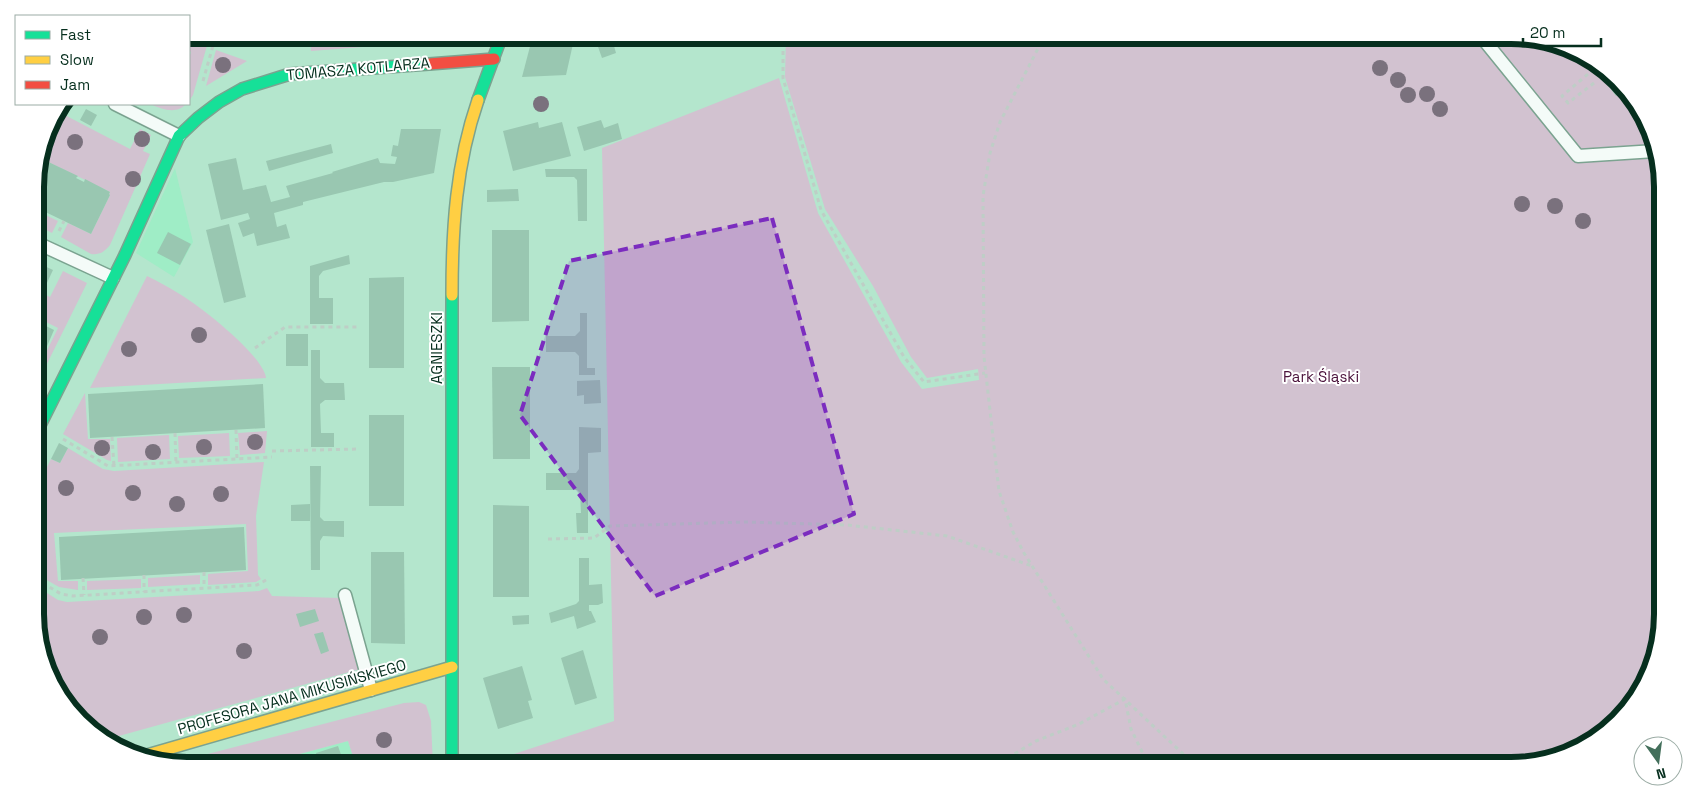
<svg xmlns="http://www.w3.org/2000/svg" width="1698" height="801" font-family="'Space Grotesk',sans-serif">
  <rect width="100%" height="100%" fill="#b4e6cd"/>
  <!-- built -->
  <g fill="#9fedc6">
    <polygon points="175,168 193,242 174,277 136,253"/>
    <polygon points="348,741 356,766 255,766"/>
  </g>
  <!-- green -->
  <g fill="#d2c2d0">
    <polygon points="189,35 210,35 193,95 189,101 189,58 191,52 189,51"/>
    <polygon points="310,35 469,35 453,40 311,51"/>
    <polygon points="786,35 1512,35 1570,47 1632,94 1662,167 1663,615 1651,673 1626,714 1596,740 1521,766 478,766 614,721 602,148 779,78 818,213 901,362 922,389 979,380 978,369 927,378 911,357 873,286 825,209 785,77"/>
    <polygon points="216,50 247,61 206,86"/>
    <path d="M150,104H186C176,115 162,109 150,104Z"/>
    <path d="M57,111L130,149L140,129L151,135L143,151L150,154L110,245C104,252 100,255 91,254L61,237L68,223L91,234L110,195L109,194L110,192L40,158L51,119Z"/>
    <polygon points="35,210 58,221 52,233 35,224"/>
    <polygon points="63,271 87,283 36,386 36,373 58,328 36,317 36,290 50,297"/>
    <path d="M147,276C158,281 168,287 178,293C199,305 264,356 266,378L90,388Z"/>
    <polygon points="85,393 88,439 110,439 111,461 107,460 63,434"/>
    <polygon points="267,431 265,453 240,455 238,433"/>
    <polygon points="229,433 230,456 179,458 178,436"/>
    <polygon points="169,435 170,459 118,462 117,438"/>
    <polygon points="68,448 103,469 114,471 264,462 256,516 258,575 261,579 256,582 208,585 208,574 248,571 246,524 54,533 58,581 78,581 78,590 59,587 36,574 36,489 51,459 60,463"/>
    <polygon points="200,575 200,584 148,587 148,578"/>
    <polygon points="141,579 141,588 87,590 87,581"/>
    <polygon points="36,586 58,600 67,602 259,591 267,588 272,596 340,598 360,669 108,739 66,707 36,635"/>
    <polygon points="419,702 426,705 431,721 433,766 356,766 348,741 255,766 186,766 173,763 404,703"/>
  </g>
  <!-- building -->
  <g fill="#99c7b1">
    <polygon points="533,35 575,35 566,75 522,77"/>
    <polygon points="659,35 673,35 674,38 661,42"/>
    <polygon points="612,39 616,53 602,58 597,44"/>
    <polygon points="1590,62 1621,86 1624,89 1616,96"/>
    <polygon points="86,109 97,115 91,126 80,120"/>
    <polygon points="601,120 604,128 618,123 622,139 584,151 577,127"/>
    <polygon points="538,122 539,128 562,122 571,156 513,171 503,131"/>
    <polygon points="401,129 441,129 434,173 393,182 384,182 303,202 303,205 274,213 277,227 286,224 290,238 257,246 254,233 243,237 238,223 250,219 248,213 221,220 208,164 236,158 243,190 266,185 271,202 290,197 286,186 333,173 332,172 378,158 380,163 395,164 397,157 391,156 393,145 398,146"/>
    <polygon points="331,144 333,153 269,171 266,161"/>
    <polygon points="40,158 78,176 76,178 84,182 85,179 110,192 109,194 110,195 91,234 35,207 35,176"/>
    <polygon points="545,169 587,169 587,221 578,221 577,180 574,177 546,177"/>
    <polygon points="518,189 519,201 487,202 487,190"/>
    <polygon points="229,224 246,297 224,303 206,230"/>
    <polygon points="492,230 529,230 529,321 492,322"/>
    <polygon points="168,232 191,244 180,265 157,253"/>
    <polygon points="349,255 350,264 323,271 319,276 319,298 333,298 333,324 310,324 310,266"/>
    <polygon points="36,262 53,270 45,287 36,283"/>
    <polygon points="404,277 404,368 369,368 369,278"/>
    <polygon points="580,313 587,313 587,368 595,368 595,375 579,375 579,356 575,352 546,352 546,336 575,336 580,331"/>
    <polygon points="36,321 54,330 36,372"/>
    <rect x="286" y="334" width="22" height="32"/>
    <polygon points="311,350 320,350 320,378 325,383 344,383 345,400 325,400 320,404 321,433 334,433 334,447 311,447"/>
    <polygon points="492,367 530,367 530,459 493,459"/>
    <polygon points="600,380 601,403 584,404 584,395 577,396 577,381"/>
    <polygon points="263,384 265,428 90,438 88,394"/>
    <rect x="369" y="415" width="35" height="91"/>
    <polygon points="579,427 601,428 601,452 588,453 588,533 577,533 576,513 581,513 580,493 577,490 546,490 546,473 576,473 579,469"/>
    <polygon points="59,443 68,448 60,463 51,459"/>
    <polygon points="310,466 321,466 320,517 324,521 344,521 344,537 323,536 320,541 320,570 311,570"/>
    <polygon points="310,504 310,521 291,521 291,505"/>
    <polygon points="493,505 529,506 529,597 493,597"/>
    <polygon points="244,527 246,570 61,580 59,537"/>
    <polygon points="371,552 404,552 405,644 371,643"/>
    <polygon points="579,558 589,558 589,585 602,584 603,603 598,605 589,605 589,611 591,611 596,622 577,629 574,616 551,623 549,613 576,604 579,601"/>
    <polygon points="315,609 319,621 300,627 296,614"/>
    <polygon points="529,615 529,624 513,625 512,616"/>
    <polygon points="323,632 329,651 321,654 314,634"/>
    <polygon points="583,650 597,698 575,705 561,658"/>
    <polygon points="522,666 532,700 528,701 533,718 498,729 483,678"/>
    <polygon points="338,746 345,766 320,766 316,753"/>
  </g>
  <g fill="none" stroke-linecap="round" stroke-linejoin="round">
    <defs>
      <g id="lane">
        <polyline points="1480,35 1578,156 1655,151"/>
        <polyline points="115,104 179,136"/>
        <polyline points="35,242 113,278"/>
        <polyline points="345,595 371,690"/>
        <polyline points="282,766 288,766"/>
      </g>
      <g id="fast">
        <polyline points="478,100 502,35"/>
        <polyline points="452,295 452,766"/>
        <polyline points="36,433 125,255 179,136 198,118 219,102 242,89 290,74 429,64"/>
      </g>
      <g id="slow">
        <path d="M452,295C452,228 456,164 478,100"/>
        <polyline points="140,757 452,667"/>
      </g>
      <polyline id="jam" points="429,64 494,59"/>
    </defs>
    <!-- lane casing -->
    <use href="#lane" stroke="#7ba390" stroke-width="15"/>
    <!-- fast casing -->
    <use href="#fast" stroke="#7ba390" stroke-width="14"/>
    <!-- slow casing -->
    <use href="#slow" stroke="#7ba390" stroke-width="14"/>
    <!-- jam casing -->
    <use href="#jam" stroke="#7ba390" stroke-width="14"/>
    <!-- path -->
    <g stroke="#becec6" stroke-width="3" stroke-dasharray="4 4" stroke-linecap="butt">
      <polyline points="783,35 783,78 821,210 904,357 924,382 985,373"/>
      <polyline points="1045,35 1000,122 990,153 983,196 984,357 999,491 1013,532 1024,553 1103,679 1196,766"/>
      <polyline points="1520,37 1516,39 1523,47 1533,39"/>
      <polyline points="203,81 216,35"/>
      <polyline points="1594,83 1568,103 1562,96 1594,69"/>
      <polyline points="59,231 64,221"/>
      <polyline points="255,348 285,327 359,327"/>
      <polyline points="236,430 237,460"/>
      <polyline points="175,433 176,463"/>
      <polyline points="112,437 114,466"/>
      <polyline points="63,439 108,466 272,457"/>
      <polyline points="272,451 359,449"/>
      <polyline points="548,539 594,538 610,526 745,522 847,525 947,536 1032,566"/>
      <polyline points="204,572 204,588"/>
      <polyline points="144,575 144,592"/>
      <polyline points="83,578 84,595"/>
      <polyline points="36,579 61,594 73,596 257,585 268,579"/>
      <polyline points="994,766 1036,741 1079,724 1125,699 1131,729 1149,766"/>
    </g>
    <!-- lane -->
    <use href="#lane" stroke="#f4fbf8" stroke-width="12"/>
    <!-- fast -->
    <use href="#fast" stroke="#16e098" stroke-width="11"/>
    <!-- slow -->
    <use href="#slow" stroke="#ffcf43" stroke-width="11"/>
    <!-- jam -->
    <use href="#jam" stroke="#f24e42" stroke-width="11"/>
  </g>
  <!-- trees -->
  <g fill="#7a717d">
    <circle cx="223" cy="65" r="8"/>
    <circle cx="1380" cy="68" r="8"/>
    <circle cx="1398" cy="80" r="8"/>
    <circle cx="1427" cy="94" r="8"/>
    <circle cx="1408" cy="95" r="8"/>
    <circle cx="541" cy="104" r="8"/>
    <circle cx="1440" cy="109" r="8"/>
    <circle cx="142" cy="139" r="8"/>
    <circle cx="75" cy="142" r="8"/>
    <circle cx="133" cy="179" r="8"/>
    <circle cx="1522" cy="204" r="8"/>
    <circle cx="1555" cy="206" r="8"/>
    <circle cx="1583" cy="221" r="8"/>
    <circle cx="199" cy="335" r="8"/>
    <circle cx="129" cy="349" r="8"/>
    <circle cx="255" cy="442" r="8"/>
    <circle cx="204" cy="447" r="8"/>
    <circle cx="102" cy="448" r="8"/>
    <circle cx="153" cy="452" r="8"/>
    <circle cx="66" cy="488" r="8"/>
    <circle cx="133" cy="493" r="8"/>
    <circle cx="221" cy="494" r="8"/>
    <circle cx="177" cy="504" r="8"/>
    <circle cx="184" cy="615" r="8"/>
    <circle cx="144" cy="617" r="8"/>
    <circle cx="100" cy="637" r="8"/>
    <circle cx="244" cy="651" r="8"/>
    <circle cx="384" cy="740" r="8"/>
  </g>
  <!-- marked area -->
  <path fill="#7b2cbf" fill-opacity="0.2" stroke="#7b2cbf" stroke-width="4" stroke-dasharray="10 6" stroke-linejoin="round" d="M772,218L854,514L655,596L520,415L569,261Z"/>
  <g text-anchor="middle" stroke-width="4" stroke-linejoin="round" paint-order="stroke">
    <!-- street labels -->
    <g font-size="15" fill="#062f1e" stroke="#fff">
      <text transform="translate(358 69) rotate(-5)" y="5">TOMASZA KOTLARZA</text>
      <text transform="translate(437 348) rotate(-90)" y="5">AGNIESZKI</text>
      <text transform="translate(292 697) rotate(-16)" y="5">PROFESORA JANA MIKUSIŃSKIEGO</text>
    </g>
    <!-- park labels -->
    <g font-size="15" fill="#4b123b" stroke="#fff">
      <text x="1321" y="382">Park Śląski</text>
    </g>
  </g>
  <!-- crop -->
  <path d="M0 0H1698V801H0ZM187 44H1511A143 143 0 0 1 1654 187V614A143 143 0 0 1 1511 757H187A143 143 0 0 1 44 614V187A143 143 0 0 1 187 44Z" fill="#fff" fill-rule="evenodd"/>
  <path fill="none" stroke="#062f1e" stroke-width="6" d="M187 44H1511A143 143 0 0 1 1654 187V614A143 143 0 0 1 1511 757H187A143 143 0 0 1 44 614V187A143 143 0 0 1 187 44Z"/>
  <!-- legend -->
  <rect x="15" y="15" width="175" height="90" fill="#ffffff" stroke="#9baca5"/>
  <rect x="25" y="31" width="25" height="8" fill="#16e098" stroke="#9baca5"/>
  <text x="60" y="40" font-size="15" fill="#062f1e">Fast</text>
  <rect x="25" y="56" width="25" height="8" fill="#ffcf43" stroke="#9baca5"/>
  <text x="60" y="65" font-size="15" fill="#062f1e">Slow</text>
  <rect x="25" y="81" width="25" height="8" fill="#f24e42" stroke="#9baca5"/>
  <text x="60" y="90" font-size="15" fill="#062f1e">Jam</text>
  <!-- north arrow -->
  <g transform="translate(1658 761) rotate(166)"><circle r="24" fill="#ffffff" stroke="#9baca5"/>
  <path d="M0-4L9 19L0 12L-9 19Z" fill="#436f5b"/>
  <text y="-8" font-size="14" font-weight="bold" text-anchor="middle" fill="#062f1e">N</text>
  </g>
  <!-- scale -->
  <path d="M1523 38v8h78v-8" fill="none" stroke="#062f1e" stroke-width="2.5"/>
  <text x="1530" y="38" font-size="15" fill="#062f1e" stroke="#ffffff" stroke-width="4" paint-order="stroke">20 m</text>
</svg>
